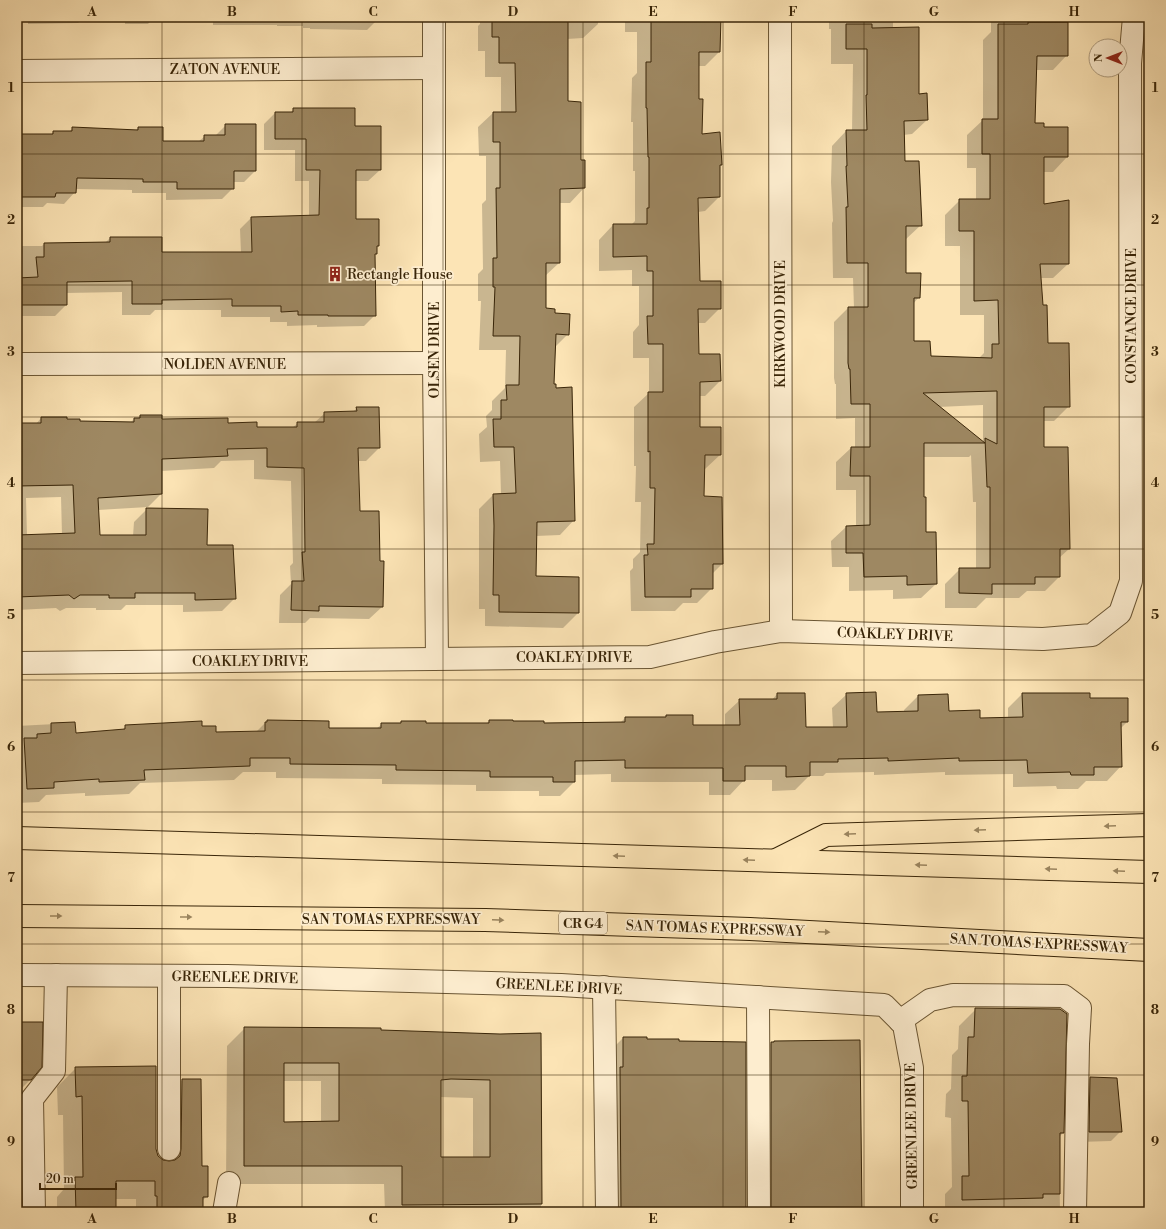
<svg xmlns="http://www.w3.org/2000/svg" width="1166" height="1229" font-family="'Libre Bodoni',serif">
  <rect width="100%" height="100%" fill="#fce4b5"/>
  <filter id="stains"><feTurbulence type="fractalNoise" baseFrequency=".005" numOctaves="4"/><feColorMatrix values="0 0 0 0 .2 0 0 0 0 .09 0 0 0 0 .02 0 0 0 .5 -.17"/></filter>
  <radialGradient id="worn" r=".72"><stop offset=".6" stop-color="#630" stop-opacity="0"/><stop offset="1" stop-color="#630" stop-opacity=".3"/></radialGradient>
  <!-- shadow -->
  <g fill="#0003" fill-rule="evenodd">
    <polygon points="28,17 84,17 78,23 28,24"/>
    <polygon points="125,17 154,17 148,24 125,24"/>
    <polygon points="213,17 380,17 367,30 310,29 310,28 303,28 303,26 277,26 277,25 213,25"/>
    <polygon points="480,17 598,17 598,24 583,38 567,39 567,102 580,161 584,161 584,188 570,203 559,203 559,263 545,276 545,309 554,314 568,334 554,348 553,385 574,520 560,535 536,536 535,577 578,613 563,628 485,626 485,609 479,609 479,509 493,495 501,494 500,461 480,462 479,434 487,427 486,416 492,410 492,401 505,388 506,350 479,350 481,301 478,301 478,274 483,269 482,204 486,200 486,156 479,156 478,127 493,113 501,113 501,77 485,77 485,51 478,51 478,26 480,24"/>
    <polygon points="625,17 720,17 719,52 705,66 698,66 698,100 701,135 721,165 719,167 719,197 705,211 698,212 699,282 720,308 705,323 698,323 698,355 720,381 705,396 699,396 699,428 720,455 705,469 704,469 703,497 721,498 722,564 712,574 712,588 697,603 683,603 675,611 631,611 630,571 633,568 633,559 640,552 641,502 635,502 636,466 634,466 634,407 649,393 649,358 633,358 633,332 639,325 639,286 632,286 632,270 599,271 599,240 613,225 632,224 635,221 635,171 633,171 633,122 631,122 632,78 637,73 637,32 625,32"/>
    <path d="M829,17H893V29L927,120L912,134L903,135L904,162L921,225L905,240V274L919,297L913,304V342L930,357L979,358L984,353V315H960V246H945V215L960,200H976V168H967V135L983,120V40L991,32V17H1059V23L1067,55L1053,70H1036L1034,124L1043,128H1067V157L1053,172H1043V205L1068,264L1053,278H1040L1047,344L1069,406L1054,421H1043V448L1069,549L1059,558V577L1045,591H1027L1019,598H986L976,608H945V584L960,569H976V502H973L971,455L969,457H923L925,533L936,584L921,598L893,599V590L849,591V567H832L831,541L846,527L856,526V490H836V462L851,448H855V418L836,419V384H835L834,378V322L848,308H854L853,278H833L832,223L833,221L831,182L832,146L846,131H852L853,64H831V29H829ZM983,405V442L938,407Z"/>
    <polygon points="294,109 354,127 380,170 368,181 355,181 355,220 378,246 376,248 376,253 374,255 375,315 364,326 317,327 317,325 287,326 287,322 270,322 270,317 221,317 221,310 155,310 150,315 122,315 122,292 66,293 66,305 55,316 17,316 17,246 42,246 44,244 105,243 110,238 161,253 241,253 240,229 251,218 309,216 309,181 295,181 295,150 264,150 264,124 275,113 290,113"/>
    <polygon points="226,125 255,171 244,182 233,182 233,188 222,199 166,200 166,193 132,193 132,190 75,189 75,192 64,204 47,203 43,207 17,207 17,135 51,135 53,132 69,132 73,128 135,131 138,128 162,142 198,142 205,136 215,136"/>
    <path d="M357,408L379,448L366,461H357L359,512L379,562L382,607L369,619L310,618L305,623H279L280,595L291,584L290,566L293,563L291,481L254,479V460L221,461L214,468L161,471V494L148,507L98,510L99,536H133L134,522L147,509L206,546L235,598L222,611L183,612V605H126L121,610H96V608H66L60,611L56,608L17,610V424H36L41,418L66,420L79,422L130,423L134,419H137L140,416L161,420L227,424L256,428H292L298,423H314L325,413L353,412ZM61,497L62,535L27,536L26,498Z"/>
    <polygon points="777,694 805,728 833,728 832,708 847,694 876,713 904,712 904,710 918,696 948,712 979,719 1008,718 1008,708 1022,694 1089,699 1127,722 1120,729 1121,766 1107,781 1086,781 1078,789 1057,789 1056,786 1013,787 1013,774 945,775 945,772 874,775 874,772 826,773 823,776 809,776 795,790 772,791 772,780 744,780 730,795 709,795 709,782 611,782 611,774 574,775 574,782 560,796 539,796 539,791 476,791 476,785 382,784 382,779 276,778 276,772 243,772 234,780 140,783 129,794 85,796 85,793 46,795 39,802 17,803 17,726 74,723 75,734 121,731 126,726 201,727 216,733 256,732 267,721 328,729 376,729 382,724 399,724 401,722 425,724 486,724 489,721 543,724 620,723 625,718 664,718 666,716 692,726 725,726 725,714 740,700 772,700"/>
    <polygon points="976,1009 1063,1133 1059,1137 1060,1212 945,1212 945,1194 952,1187 951,1118 945,1117 946,1094 951,1089 952,1055 958,1049 959,1026"/>
    <polygon points="17,1023 30,1080 20,1090 18,1099 21,1212 17,1212"/>
    <path d="M245,1028L500,1035L540,1034L541,1212H385L384,1184H226L227,1046ZM283,1081H321V1122L283,1123ZM440,1097L473,1098V1158H440Z"/>
    <polygon points="623,1038 745,1212 605,1212 607,1054"/>
    <polygon points="771,1043 861,1212 756,1212 755,1059"/>
    <polygon points="76,1068 156,1149 158,1156 163,1161 163,1099 182,1080 200,1080 201,1167 207,1196 202,1201 202,1212 136,1212 136,1199 115,1199 115,1212 57,1212 57,1197 64,1189 63,1115 58,1115 57,1087"/>
    <polygon points="1090,1078 1121,1131 1111,1141 1079,1142 1080,1088"/>
  </g>
  <!-- building -->
  <g fill="#9e8862" stroke="#392508" fill-rule="evenodd">
    <polygon points="492,17 568,17 568,101 581,102 581,160 585,160 585,188 560,189 560,263 546,263 546,308 555,309 555,313 570,314 569,335 556,334 554,384 556,384 556,388 572,387 575,521 537,522 536,576 579,577 579,613 499,612 499,595 493,595 494,526 493,494 516,493 514,447 494,447 493,419 501,419 501,400 507,400 506,385 519,385 520,336 493,336 495,287 493,287 493,258 497,258 496,188 500,188 500,142 493,142 493,112 516,112 515,63 499,63 499,37 492,37"/>
    <polygon points="651,17 721,17 720,52 699,52 699,99 703,99 702,134 720,132 722,165 720,165 720,197 698,198 700,281 721,281 721,309 698,309 699,354 720,354 721,381 700,382 700,427 721,427 721,455 705,455 704,496 722,497 723,564 713,564 713,589 691,589 691,597 645,597 644,555 648,555 647,544 654,544 655,488 650,488 650,451 648,452 648,392 663,392 663,344 648,344 647,316 653,316 653,271 647,271 647,256 613,257 613,224 647,224 647,208 649,208 649,157 648,157 647,108 646,108 646,62 651,62"/>
    <polygon points="1028,22 1068,22 1068,56 1037,56 1035,123 1044,123 1044,127 1068,127 1068,157 1044,157 1044,204 1069,200 1069,264 1040,264 1043,305 1047,305 1048,343 1069,343 1070,407 1044,407 1044,447 1068,447 1070,549 1060,549 1060,577 1035,577 1035,584 992,584 992,594 959,593 959,568 990,568 990,487 987,487 985,438 997,444 997,391 923,393 985,443 924,443 924,497 926,497 926,532 936,532 937,584 907,585 907,576 864,577 863,553 846,553 846,526 870,525 870,476 850,476 851,447 870,447 870,404 851,404 850,369 849,369 848,363 848,307 868,307 868,263 847,263 846,207 848,207 846,166 847,166 846,130 867,130 866,95 867,95 867,49 846,49 846,24 872,24 872,28 919,27 919,94 927,93 928,120 904,121 905,161 919,161 922,226 906,226 906,273 921,273 920,298 914,298 914,341 930,341 931,356 992,358 992,344 999,344 998,300 974,301 974,231 959,231 959,199 990,199 990,154 982,154 982,119 998,119 998,24 1028,24"/>
    <polygon points="293,108 355,108 355,126 381,126 381,170 356,170 356,219 379,219 379,246 377,246 377,254 375,254 376,316 328,316 328,315 298,315 298,311 281,312 281,306 232,306 232,299 162,300 162,304 132,304 132,281 67,282 67,305 17,305 17,278 38,277 36,257 44,257 44,243 110,242 110,237 162,237 162,252 252,252 251,217 319,215 320,170 306,170 306,139 275,139 275,112 293,112"/>
    <polygon points="225,124 256,124 256,171 234,171 234,189 177,189 177,182 143,182 143,179 77,178 76,193 56,193 55,197 19,197 19,192 17,192 17,134 53,134 53,131 72,131 72,127 138,130 138,127 163,127 163,141 204,141 204,135 225,135"/>
    <polygon points="356,407 379,407 380,448 358,448 360,511 379,511 380,561 384,561 383,607 319,606 319,611 291,610 292,581 304,581 302,552 305,552 304,468 267,467 267,448 227,449 228,456 162,459 162,494 98,498 100,535 146,535 146,508 208,509 207,545 233,545 236,599 195,600 195,593 135,593 135,598 109,598 109,595 80,595 74,599 69,595 17,597 17,535 75,533 73,485 17,486 17,423 41,423 41,417 67,417 67,419 80,419 80,421 134,422 134,418 140,418 140,415 162,415 162,419 228,418 228,423 257,422 257,427 297,427 297,422 324,422 324,412 357,411"/>
    <polygon points="876,692 877,712 918,711 918,695 948,694 949,711 980,710 980,718 1023,717 1022,693 1090,693 1090,698 1128,698 1128,722 1121,722 1122,767 1094,767 1094,775 1071,775 1070,772 1028,773 1027,760 959,761 959,758 888,761 888,758 838,759 838,762 810,762 810,776 786,777 786,766 745,766 745,781 723,781 723,768 625,768 625,760 575,761 575,782 553,782 553,777 490,777 490,771 396,770 396,765 290,764 290,758 250,758 250,766 144,770 145,780 99,782 99,779 54,782 54,788 27,789 24,738 37,738 37,734 51,733 51,723 75,722 76,733 125,729 125,725 202,721 202,726 216,726 216,732 265,731 265,722 267,722 267,720 329,721 329,728 381,728 381,723 401,723 401,721 426,721 426,723 489,723 489,720 513,720 513,721 544,721 544,723 625,722 625,717 666,717 666,715 693,715 693,725 740,725 739,699 777,699 777,693 805,693 806,727 847,727 846,693"/>
    <polygon points="975,1008 1060,1009 1067,1014 1064,1133 1060,1133 1060,1194 1043,1194 1043,1198 962,1200 962,1176 969,1176 968,1101 962,1101 962,1076 967,1076 968,1037 974,1037"/>
    <polygon points="17,1022 43,1022 42,1067 31,1080 17,1080"/>
    <path d="M244,1027L381,1028V1030L500,1034L541,1033L542,1204L402,1205V1166H244ZM284,1063H339V1121L284,1122ZM451,1079L490,1080V1157H441V1080Z"/>
    <polygon points="623,1037 647,1037 647,1039 679,1039 679,1041 746,1042 746,1212 621,1212 620,1067 623,1067"/>
    <polygon points="860,1040 862,1212 771,1212 771,1042 774,1042 774,1041"/>
    <polygon points="156,1066 156,1149 158,1156 163,1160 169,1161 175,1160 180,1156 181,1149 182,1079 201,1079 202,1166 208,1166 208,1197 203,1197 203,1212 157,1212 157,1196 155,1196 155,1181 116,1181 116,1212 76,1212 75,1177 83,1177 82,1096 76,1097 75,1067"/>
    <polygon points="1090,1077 1117,1078 1122,1132 1089,1132"/>
  </g>
  <g fill="none" stroke-linecap="round" stroke-linejoin="round">
    <defs>
      <g id="minor">
        <polyline points="434,17 434,363 437,658"/>
        <polyline points="780,17 781,631"/>
        <polyline points="17,71 434,68"/>
        <polyline points="17,364 434,363"/>
        <polyline points="17,663 650,657 715,642 781,631 1043,639 1092,635 1120,613 1131,581 1130,63 1134,17"/>
        <polyline points="17,975 227,976 561,985 884,1005 904,1025 912,1068 912,1212"/>
        <polyline points="169,976 169,1149"/>
        <polyline points="604,987 607,1212"/>
        <polyline points="758,997 759,1212"/>
        <polyline points="900,1021 930,1000 953,995 1064,996 1080,1008 1078,1044 1075,1212"/>
        <polyline points="34,1212 32,1099 54,1071 56,975"/>
        <polyline points="224,1212 229,1183"/>
      </g>
      <g id="highway">
        <polyline points="17,838 1149,872"/>
        <polyline points="776,860 826,835 1149,825"/>
        <polyline points="17,916 485,920 750,929 1149,950"/>
      </g>
    </defs>
    <!-- minor casing -->
    <use href="#minor" stroke="#6a5533" stroke-width="24"/>
    <!-- highway casing -->
    <use href="#highway" stroke="#392508" stroke-width="24"/>
    <!-- minor -->
    <use href="#minor" stroke="#fdedcf" stroke-width="22"/>
    <!-- highway -->
    <use href="#highway" stroke="#fce4b5" stroke-width="22"/>
  </g>
  <!-- one-way arrows -->
  <defs><path id="oneway-solid" d="M-6-.8H1V-3.2L6.5 0L1 3.2V.8H-6Z"/></defs>
  <g fill="#9a845e">
    <use href="#oneway-solid" transform="translate(1110 826) rotate(178)"/>
    <use href="#oneway-solid" transform="translate(980 830) rotate(178)"/>
    <use href="#oneway-solid" transform="translate(850 834) rotate(178)"/>
    <use href="#oneway-solid" transform="translate(619 856) rotate(-178)"/>
    <use href="#oneway-solid" transform="translate(749 860) rotate(-178)"/>
    <use href="#oneway-solid" transform="translate(921 865) rotate(-178)"/>
    <use href="#oneway-solid" transform="translate(1051 869) rotate(-178)"/>
    <use href="#oneway-solid" transform="translate(1119 871) rotate(-178)"/>
    <use href="#oneway-solid" transform="translate(56 916)"/>
    <use href="#oneway-solid" transform="translate(186 917)"/>
    <use href="#oneway-solid" transform="translate(498 920) rotate(2)"/>
    <use href="#oneway-solid" transform="translate(824 932) rotate(3)"/>
  </g>
  <!-- grid -->
  <path fill="none" stroke="#392508" stroke-width="1" stroke-opacity="0.55" d="M162,17V1212M302,17V1212M443,17V1212M583,17V1212M723,17V1212M864,17V1212M1004,17V1212M17,154H1149M17,285H1149M17,417H1149M17,549H1149M17,680H1149M17,812H1149M17,944H1149M17,1075H1149"/>
  <!-- icons -->
  <defs>
    <symbol id="building-bare" viewBox="-9 -9 18 18"><path d="M-4-6H4V6H1V3H-1V6H-4ZM-2.5-4.3h1.7v1.8h-1.7ZM.8-4.3h1.7v1.8H.8ZM-2.5-1h1.7V.8h-1.7ZM.8-1h1.7V.8H.8Z" fill="#8f2418" stroke="#fdedcf" stroke-width="2.5" paint-order="stroke"/></symbol>
  </defs>
  <g fill-rule="evenodd">
    <use href="#building-bare" x="324" y="263" width="22" height="22"/>
  </g>
  <g text-anchor="middle" stroke-width="3.5" stroke-linejoin="round" paint-order="stroke">
    <!-- shield labels -->
    <rect fill="#fdedcf" stroke="#746144" stroke-width="1" x="559" y="912" width="48" height="22" rx="3"/>
    <g font-size="13" font-weight="bold" fill="#392508">
      <text x="583" y="928">CR G4</text>
    </g>
    <!-- street labels -->
    <g font-size="14" fill="#392508" stroke="#fdedcf">
      <text x="225" y="74">ZATON AVENUE</text>
      <text transform="translate(1131 316) rotate(-90)" y="5">CONSTANCE DRIVE</text>
      <text transform="translate(780 324) rotate(-90)" y="5">KIRKWOOD DRIVE</text>
      <text transform="translate(434 350) rotate(-90)" y="5">OLSEN DRIVE</text>
      <text x="225" y="369">NOLDEN AVENUE</text>
      <text transform="translate(895 634) rotate(2)" y="5">COAKLEY DRIVE</text>
      <text x="574" y="662">COAKLEY DRIVE</text>
      <text x="250" y="666">COAKLEY DRIVE</text>
      <text x="391" y="924">SAN TOMAS EXPRESSWAY</text>
      <text transform="translate(715 928) rotate(2)" y="5">SAN TOMAS EXPRESSWAY</text>
      <text transform="translate(1039 943) rotate(3)" y="5">SAN TOMAS EXPRESSWAY</text>
      <text transform="translate(235 977) rotate(1)" y="5">GREENLEE DRIVE</text>
      <text transform="translate(559 986) rotate(3)" y="5">GREENLEE DRIVE</text>
      <text transform="translate(911 1126) rotate(-91)" y="5">GREENLEE DRIVE</text>
    </g>
    <!-- poi labels -->
    <g font-size="14" fill="#392508" stroke="#fdedcf" text-anchor="start">
      <text x="347" y="279">Rectangle House</text>
    </g>
  </g>
  <!-- margin -->
  <rect width="1166" height="1229" fill="none" stroke="#fce4b5" stroke-width="44"/>
  <!-- north arrow -->
  <g transform="translate(1108 58) rotate(270)"><circle r="19" fill="#fdedcf" stroke="#af9d7f"/>
  <path d="M0-3L7 15L0 10L-7 15Z" fill="#8f2418"/>
  <text y="-6" font-size="11" font-weight="bold" text-anchor="middle" fill="#392508">N</text>
  </g>
  <!-- scale -->
  <path d="M40 1183v6h76v-6" fill="none" stroke="#392508" stroke-width="2"/>
  <text x="46" y="1183" font-size="12" fill="#392508" stroke="#fdedcf" stroke-width="3" paint-order="stroke">20 m</text>
  <rect x="22" y="22" width="1122" height="1185" fill="none" stroke="#392508" stroke-width="1.5"/>
  <g font-size="13" text-anchor="middle" font-weight="bold" fill="#392508">
    <text x="92" y="16">A</text>
    <text x="232" y="16">B</text>
    <text x="373" y="16">C</text>
    <text x="513" y="16">D</text>
    <text x="653" y="16">E</text>
    <text x="793" y="16">F</text>
    <text x="934" y="16">G</text>
    <text x="1074" y="16">H</text>
    <text x="11" y="92">1</text>
    <text x="1155" y="92">1</text>
    <text x="11" y="224">2</text>
    <text x="1155" y="224">2</text>
    <text x="11" y="356">3</text>
    <text x="1155" y="356">3</text>
    <text x="11" y="487">4</text>
    <text x="1155" y="487">4</text>
    <text x="11" y="619">5</text>
    <text x="1155" y="619">5</text>
    <text x="11" y="751">6</text>
    <text x="1155" y="751">6</text>
    <text x="11" y="882">7</text>
    <text x="1155" y="882">7</text>
    <text x="11" y="1014">8</text>
    <text x="1155" y="1014">8</text>
    <text x="11" y="1146">9</text>
    <text x="1155" y="1146">9</text>
    <text x="92" y="1223">A</text>
    <text x="232" y="1223">B</text>
    <text x="373" y="1223">C</text>
    <text x="513" y="1223">D</text>
    <text x="653" y="1223">E</text>
    <text x="793" y="1223">F</text>
    <text x="934" y="1223">G</text>
    <text x="1074" y="1223">H</text>
  </g>
  <rect width="100%" height="100%" filter="url(#stains)"/>
  <rect width="100%" height="100%" fill="url(#worn)"/>
</svg>
